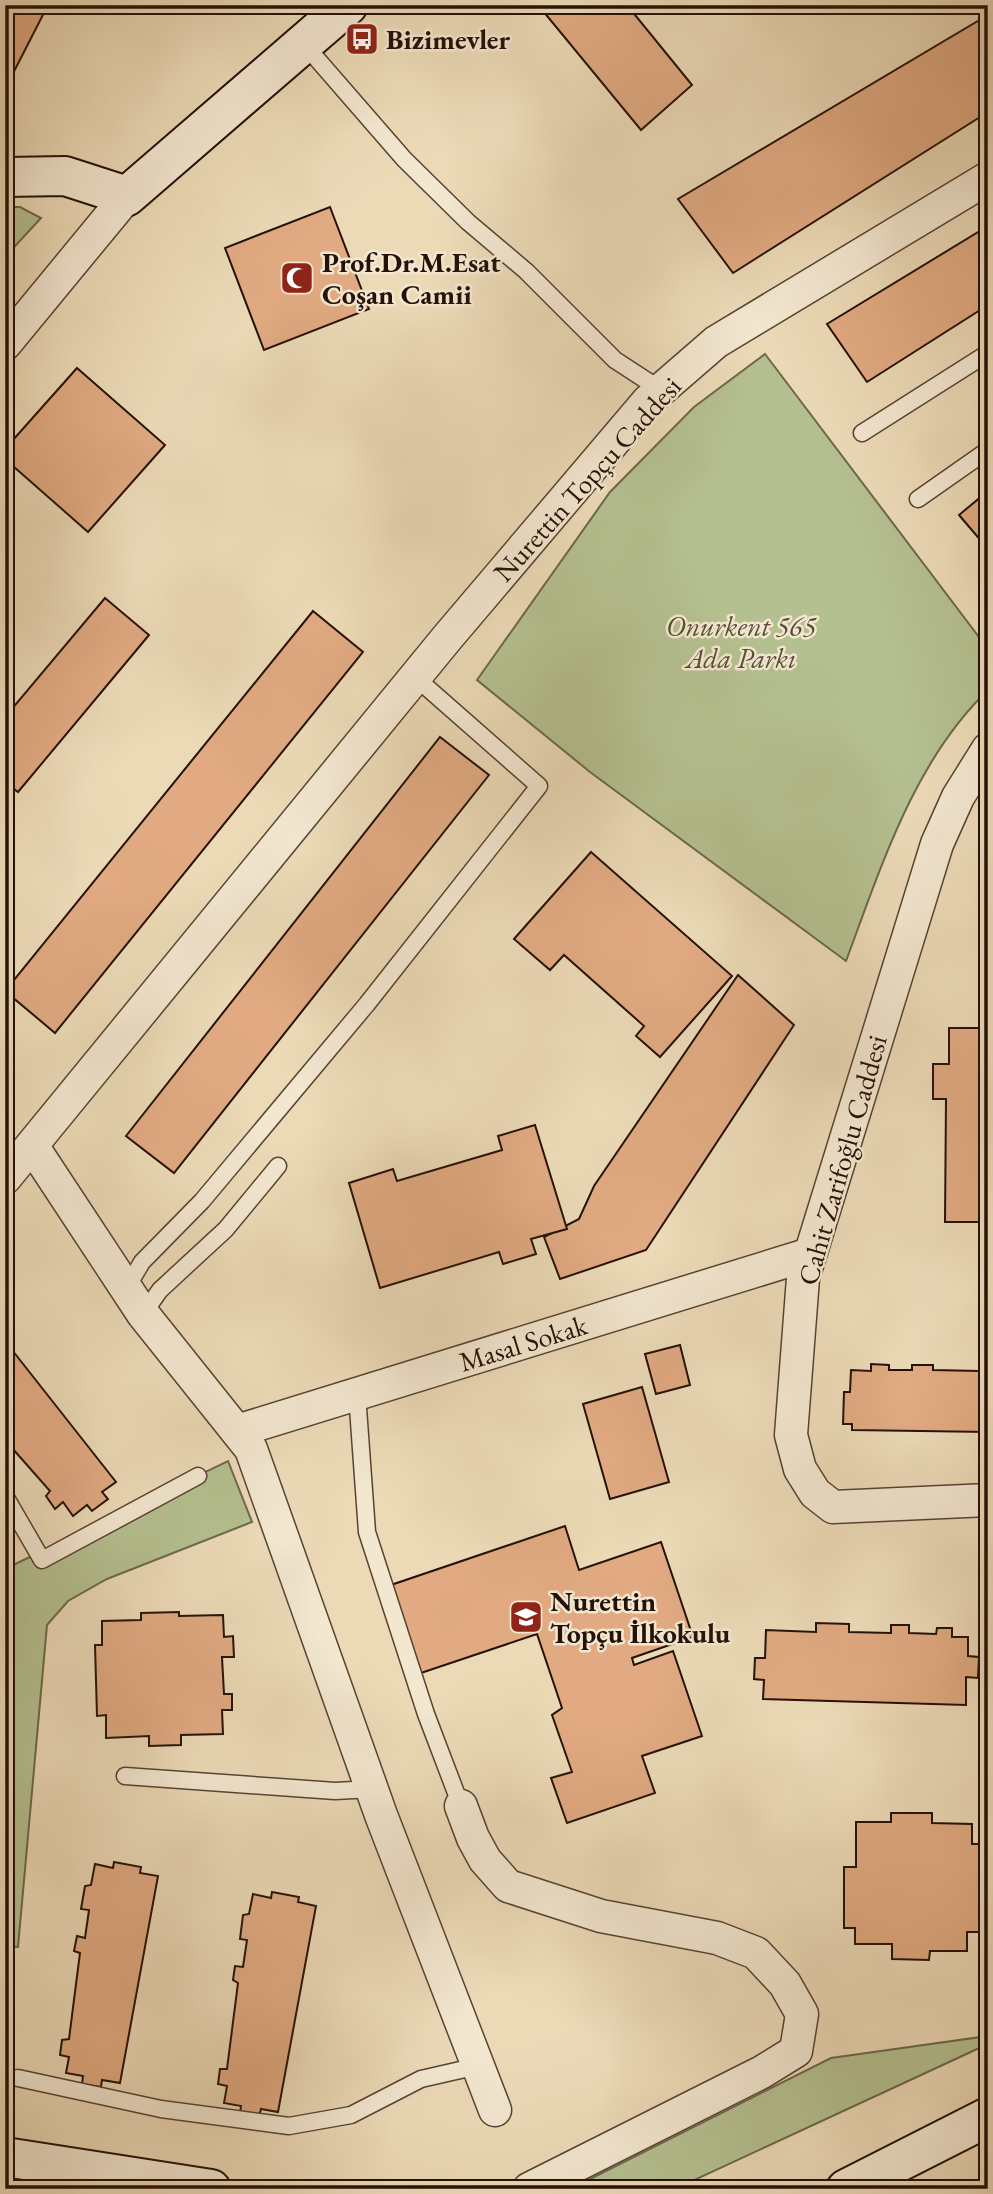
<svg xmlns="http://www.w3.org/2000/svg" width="993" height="2194" font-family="'EB Garamond',serif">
  <rect width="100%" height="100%" fill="#ecdab7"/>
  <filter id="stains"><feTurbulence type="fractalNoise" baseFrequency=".00286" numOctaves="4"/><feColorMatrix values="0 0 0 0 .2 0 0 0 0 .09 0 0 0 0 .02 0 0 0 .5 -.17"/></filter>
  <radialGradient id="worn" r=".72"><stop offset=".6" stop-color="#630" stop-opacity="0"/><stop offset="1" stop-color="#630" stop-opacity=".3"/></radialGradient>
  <!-- green -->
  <g fill="#b5c090" stroke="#6c684c" stroke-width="2">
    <polygon points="5,207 20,207 41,218 5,257"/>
    <path d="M765,354L988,649V690C914,761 881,867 846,961L590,772L477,680L610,492L694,407Z"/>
    <polygon points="228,1461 252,1522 107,1579 68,1601 47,1625 18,1947 5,1946 5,1569"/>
    <polygon points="988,2036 988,2044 675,2189 570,2189 831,2058"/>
  </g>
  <!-- building -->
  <g fill="#e1aa82" stroke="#241107" stroke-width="2">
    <polygon points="5,5 48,5 5,89"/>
    <polygon points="538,5 627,5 692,85 641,130"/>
    <polygon points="988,15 988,112 733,273 678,199"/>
    <polygon points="330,207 369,309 264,350 225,248"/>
    <polygon points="988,226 988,305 867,382 827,324"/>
    <polygon points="77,368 165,445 88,532 5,459 5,449"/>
    <polygon points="988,491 988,549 959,515"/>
    <polygon points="105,598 149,635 18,792 5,782 5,717"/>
    <polygon points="313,611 363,652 55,1033 5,991"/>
    <polygon points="440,737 489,775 174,1173 126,1136"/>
    <polygon points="591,852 732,976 660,1057 636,1036 644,1026 564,955 550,970 514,939"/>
    <polygon points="738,975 794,1025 646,1250 560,1279 544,1237 579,1219 594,1186"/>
    <polygon points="949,1028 988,1028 988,1222 945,1222 946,1099 933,1099 933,1064 949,1064"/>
    <polygon points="535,1125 567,1229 531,1239 536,1254 503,1264 499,1252 380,1288 349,1183 393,1169 397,1181 502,1150 498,1136"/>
    <polygon points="5,1341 116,1482 102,1492 108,1499 92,1511 87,1505 73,1516 63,1502 55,1509 46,1496 50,1491 5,1440"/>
    <polygon points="680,1345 690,1385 656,1394 645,1354"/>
    <polygon points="980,1363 988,1363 988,1432 852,1430 852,1424 843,1424 844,1392 850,1392 851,1370 871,1371 871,1364 889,1365 889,1370 912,1370 912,1365 933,1365 933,1370 980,1371"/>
    <polygon points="642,1387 669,1482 610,1499 583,1404"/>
    <polygon points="565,1526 579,1570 661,1542 693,1637 632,1658 634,1665 673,1651 702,1736 642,1756 655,1793 567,1823 551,1778 572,1772 552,1715 562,1708 537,1634 421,1673 391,1585"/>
    <polygon points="179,1612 179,1616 223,1615 224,1637 233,1636 234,1657 222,1657 224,1694 232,1694 232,1710 222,1710 223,1734 181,1735 181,1745 149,1746 149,1736 106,1738 106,1715 97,1716 95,1645 102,1645 102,1621 141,1620 141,1613"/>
    <polygon points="816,1623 849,1624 849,1632 891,1633 891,1625 909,1625 909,1633 936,1634 937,1628 952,1628 952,1637 968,1637 968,1656 979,1657 978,1678 966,1677 966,1705 763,1699 764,1680 754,1679 755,1658 765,1658 766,1630 816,1632"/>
    <polygon points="891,1813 932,1813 932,1823 972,1824 972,1844 983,1844 982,1932 967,1932 967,1951 930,1951 929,1960 892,1959 892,1944 855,1944 855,1928 844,1928 844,1867 856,1867 856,1822 891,1822"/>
    <polygon points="114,1862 141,1867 140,1873 158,1876 120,2083 102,2080 101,2087 82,2084 83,2076 66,2073 69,2057 60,2055 62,2040 69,2039 80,1953 74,1951 77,1936 85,1938 89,1910 81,1909 85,1886 91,1885 95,1864 113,1868"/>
    <polygon points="272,1892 299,1897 298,1902 316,1906 278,2112 261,2109 259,2117 240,2113 241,2106 224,2103 227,2086 218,2084 220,2069 227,2069 238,1983 233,1980 235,1966 243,1967 247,1940 240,1939 243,1915 249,1914 253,1894 271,1898"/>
  </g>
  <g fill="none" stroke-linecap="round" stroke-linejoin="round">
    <defs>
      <g id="lane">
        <polyline points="304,44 404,159 468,222 526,271 615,360 661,390"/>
        <polyline points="862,433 988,353"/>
        <polyline points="918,499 988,450"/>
        <polyline points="126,1289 142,1262 202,1201 367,1004 539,786 415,677"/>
        <polyline points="143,1314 160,1290 226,1229 278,1166"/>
        <polyline points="357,1394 367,1532 426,1714 461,1806"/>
        <polyline points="5,1496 42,1560 198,1476"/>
        <polyline points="125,1776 335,1791 372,1789"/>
        <polyline points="18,2078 161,2109 289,2126 351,2115 421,2079 478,2066"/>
      </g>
      <g id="street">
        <polyline points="5,344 127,196"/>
        <polyline points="988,749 958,797 937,844 803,1278 791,1435 800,1469 815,1493 833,1507 988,1500"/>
        <polyline points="33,1147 143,1314 251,1449 381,1815 495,2110"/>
        <polyline points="5,1178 447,638 648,401 716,342 988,178"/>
        <polyline points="237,1431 810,1254"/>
        <polyline points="461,1806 473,1838 485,1860 508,1886 601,1916 717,1938 756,1953 785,1984 802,2014 796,2051 762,2072 529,2189"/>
      </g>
      <g id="secondary">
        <polyline points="5,177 65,176 127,196 348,5"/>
        <polyline points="5,2157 211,2189"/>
        <polyline points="846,2189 988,2117"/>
      </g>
    </defs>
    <!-- lane casing -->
    <use href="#lane" stroke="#564333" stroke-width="19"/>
    <!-- street casing -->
    <use href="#street" stroke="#564333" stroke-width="35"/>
    <!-- secondary casing -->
    <use href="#secondary" stroke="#241107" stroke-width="42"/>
    <!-- lane -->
    <use href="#lane" stroke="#f3e7d0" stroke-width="16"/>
    <!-- street -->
    <use href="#street" stroke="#f3e7d0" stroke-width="32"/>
    <!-- secondary -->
    <use href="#secondary" stroke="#f3e7d0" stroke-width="38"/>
  </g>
  <!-- icons -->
  <defs>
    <symbol id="bus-square" viewBox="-11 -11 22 22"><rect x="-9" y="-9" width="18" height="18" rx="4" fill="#8f2418" stroke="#f3e7d0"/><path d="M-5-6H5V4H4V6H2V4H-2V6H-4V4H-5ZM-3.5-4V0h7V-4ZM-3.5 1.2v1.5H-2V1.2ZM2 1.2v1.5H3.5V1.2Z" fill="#fff"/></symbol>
    <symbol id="mosque-square" viewBox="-11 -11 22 22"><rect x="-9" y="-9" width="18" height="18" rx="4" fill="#8f2418" stroke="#f3e7d0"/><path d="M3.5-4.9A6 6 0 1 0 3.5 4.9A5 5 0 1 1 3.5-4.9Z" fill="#fff"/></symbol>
    <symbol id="school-square" viewBox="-11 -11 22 22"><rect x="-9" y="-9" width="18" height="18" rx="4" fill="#8f2418" stroke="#f3e7d0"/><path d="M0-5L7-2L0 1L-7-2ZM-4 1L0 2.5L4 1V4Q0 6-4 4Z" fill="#fff"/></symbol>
  </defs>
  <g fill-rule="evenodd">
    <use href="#bus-square" x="343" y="20" width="38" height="38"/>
    <use href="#mosque-square" x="278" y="259" width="38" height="38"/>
    <use href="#school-square" x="507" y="1598" width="38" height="38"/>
  </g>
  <g text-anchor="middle" stroke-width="5" stroke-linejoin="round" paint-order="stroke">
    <!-- poi labels -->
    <g font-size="28" font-weight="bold" fill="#241107" stroke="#f3e7d0" text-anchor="start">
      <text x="386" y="49">Bizimevler</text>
      <text x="322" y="272">Prof.Dr.M.Esat<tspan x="322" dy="32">Coşan Camii</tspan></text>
      <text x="550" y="1611">Nurettin<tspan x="550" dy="32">Topçu İlkokulu</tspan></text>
    </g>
    <!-- street labels -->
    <g font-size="28" fill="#241107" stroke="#f3e7d0">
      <text transform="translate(587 479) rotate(-48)" y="10">Nurettin Topçu Caddesi</text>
      <text transform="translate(842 1160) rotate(-74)" y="10">Cahit Zarifoğlu Caddesi</text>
      <text transform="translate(523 1343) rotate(-17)" y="10">Masal Sokak</text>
    </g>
    <!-- park labels -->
    <g font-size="28" font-style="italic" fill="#574e37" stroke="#f3e7d0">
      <text x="741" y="636">Onurkent 565<tspan x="741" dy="32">Ada Parkı</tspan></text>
    </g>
  </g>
  <!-- margin -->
  <rect width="993" height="2194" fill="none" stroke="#ecdab7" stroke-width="28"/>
  <rect x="7" y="7" width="979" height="2180" fill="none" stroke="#241107" stroke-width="3.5"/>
  <rect x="14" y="14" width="965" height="2166" fill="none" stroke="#241107" stroke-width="2"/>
  <rect width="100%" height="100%" filter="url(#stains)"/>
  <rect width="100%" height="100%" fill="url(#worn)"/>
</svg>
